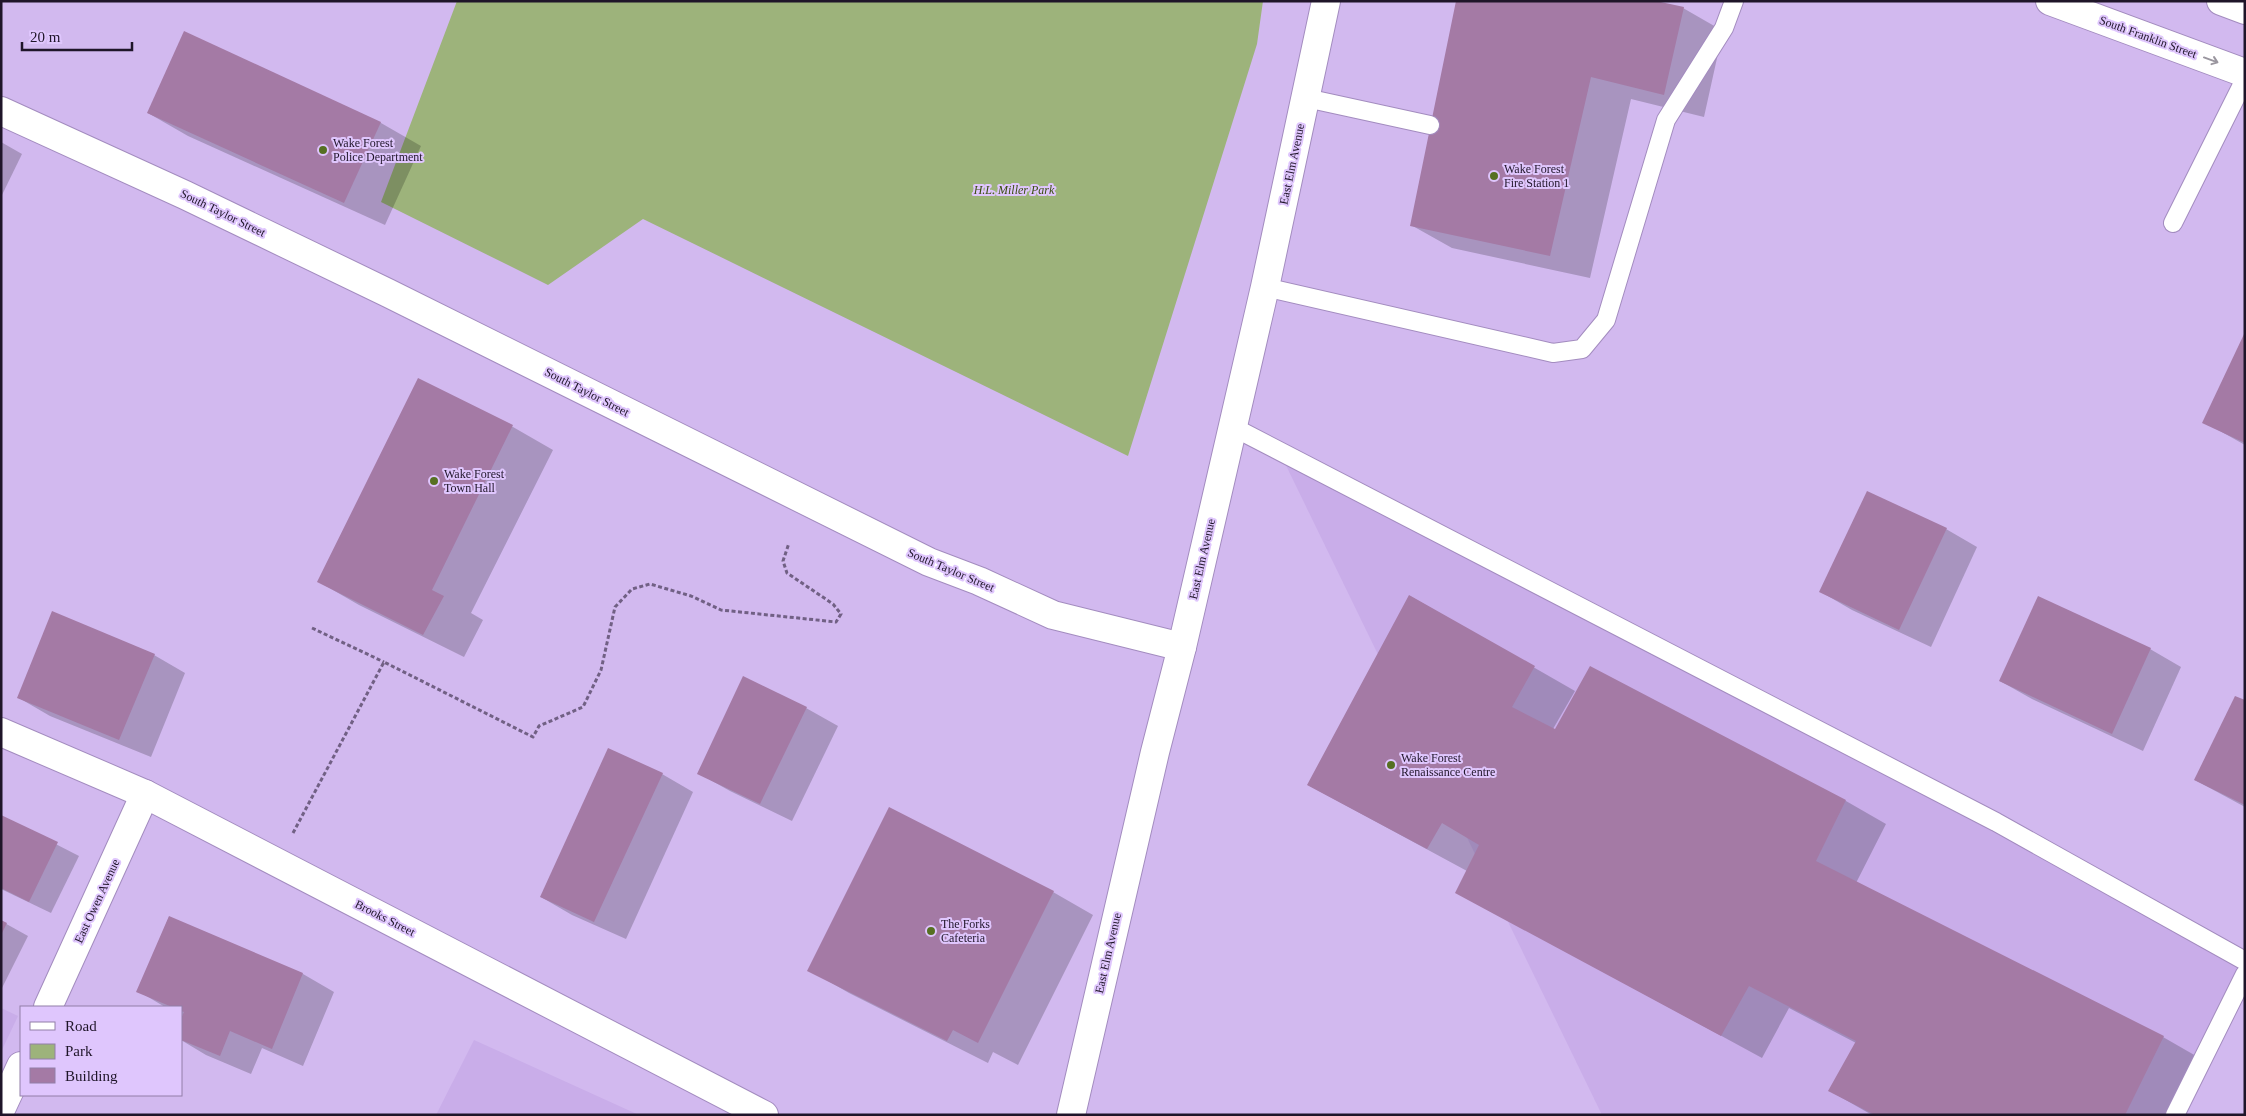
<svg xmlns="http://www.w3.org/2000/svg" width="2246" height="1116" font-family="Georgia,serif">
  <rect width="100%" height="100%" fill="#d2b9ef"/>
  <!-- built -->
  <g fill="#c9ade9">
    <polygon points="1279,451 2245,961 2172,1115 1602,1115"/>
    <polygon points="1,1008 18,1016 1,1052"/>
    <polygon points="474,1040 639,1115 436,1115"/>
  </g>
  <!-- green -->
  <polygon fill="#9db37b" points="457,1 1263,1 1257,44 1128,456 643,219 548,285 381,202"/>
  <!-- shadow -->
  <g fill="#0003">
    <polygon points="1457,1 1683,8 1723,31 1704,117 1631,99 1590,278 1452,248 1411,225"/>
    <polygon points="184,33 381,123 421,146 385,225 188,136 148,113"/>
    <polygon points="1,142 22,154 1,197"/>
    <polygon points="2245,335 2245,445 2204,422"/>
    <polygon points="419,380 513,427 553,450 471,613 483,620 464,657 359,605 319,582"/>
    <polygon points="1946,529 1977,547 1931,647 1852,610 1821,592"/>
    <polygon points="1410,596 1575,691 1553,729 1846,801 1886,824 1856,883 2163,1037 2203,1060 2176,1115 1872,1115 1830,1091 1856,1043 1789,1008 1762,1058 1457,892 1467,871 1308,785"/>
    <polygon points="2150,649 2181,667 2143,751 2032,699 2000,681"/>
    <polygon points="154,655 185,673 151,757 50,716 19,698"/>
    <polygon points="2245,702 2245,807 2195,780"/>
    <polygon points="806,708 838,726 792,821 730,791 698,773"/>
    <polygon points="662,774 693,792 626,939 572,915 541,897"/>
    <polygon points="1,816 79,856 51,913 1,889"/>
    <polygon points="1053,892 1093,915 1018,1065 993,1052 988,1063 849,993 809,970"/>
    <polygon points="169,917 303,974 334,992 303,1066 262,1048 251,1074 206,1055 181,1040 181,1021 184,1016 181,1015 181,1007 165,1007 138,991"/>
    <polygon points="1,921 28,936 1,990"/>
  </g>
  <!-- building -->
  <g fill="#a47aa5">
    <polygon points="1456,1 1656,1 1684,7 1664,95 1591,77 1550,256 1410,226"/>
    <polygon points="184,31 381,122 344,203 147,113"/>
    <polygon points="2245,332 2245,443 2202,423"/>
    <polygon points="418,378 513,425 432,590 444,596 423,635 317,582"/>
    <polygon points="1867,491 1947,528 1899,630 1819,592"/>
    <polygon points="1409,595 1535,666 1512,707 1555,729 1590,666 1846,800 1816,861 2164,1036 2125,1115 1875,1115 1828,1091 1856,1041 1749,986 1721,1036 1455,893 1479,845 1442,823 1427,849 1307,785"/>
    <polygon points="2038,596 2151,648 2112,734 1999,681"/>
    <polygon points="52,611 155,654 119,740 17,698"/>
    <polygon points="743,676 807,707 760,804 697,774"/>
    <polygon points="2235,696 2245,700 2245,805 2194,780"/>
    <polygon points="608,748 663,773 594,922 540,897"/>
    <polygon points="889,807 1054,891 978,1043 953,1030 947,1041 807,971"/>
    <polygon points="1,815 58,842 29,902 1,888"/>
    <polygon points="169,916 303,973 272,1049 230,1031 220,1056 181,1040 181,1018 184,1012 181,1011 181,1007 172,1007 136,992"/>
    <polygon points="1,920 7,923 1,935"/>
  </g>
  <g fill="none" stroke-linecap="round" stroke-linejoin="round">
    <defs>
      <g id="service">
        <polyline points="1306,98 1430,125"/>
        <polyline points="2173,223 2245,79"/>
        <polyline points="1265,287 1553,353 1582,349 1606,320 1666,120 1724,28 1734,1"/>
        <polyline points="1233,427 1996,822 2245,961"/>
        <polyline points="2175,1115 2245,974"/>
      </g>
      <g id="minor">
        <polyline points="1,111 185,195 388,293 929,562 979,581 1053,615 1182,647"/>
        <polyline points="1,732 145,794 764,1115"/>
        <polyline points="48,1007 145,794"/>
        <polyline points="1,1109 21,1066"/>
      </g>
      <g id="tertiary">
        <polyline points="2050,1 2245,73"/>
        <polyline points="2221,1 2245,10"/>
        <polyline points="1071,1115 1155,752 1182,647 1265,287 1326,1"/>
      </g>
    </defs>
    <!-- service casing -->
    <use href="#service" stroke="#a38cbf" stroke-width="20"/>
    <!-- minor casing -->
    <use href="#minor" stroke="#a38cbf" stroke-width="30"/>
    <!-- tertiary casing -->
    <use href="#tertiary" stroke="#a38cbf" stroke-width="30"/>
    <!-- path -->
    <g stroke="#716084" stroke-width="3" stroke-dasharray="4 2.5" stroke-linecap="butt">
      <polyline points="312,628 384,662"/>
      <polyline points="293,833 384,662 533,737 539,726 583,707 601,670 615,607 632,589 650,584 691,596 721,610 836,622 841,614 833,604 787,573 783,561 789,543"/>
    </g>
    <!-- service -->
    <use href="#service" stroke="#fff" stroke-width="18"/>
    <!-- minor -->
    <use href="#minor" stroke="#fff" stroke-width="28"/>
    <!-- tertiary -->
    <use href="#tertiary" stroke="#fff" stroke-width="28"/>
  </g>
  <!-- one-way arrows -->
  <defs><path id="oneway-shaft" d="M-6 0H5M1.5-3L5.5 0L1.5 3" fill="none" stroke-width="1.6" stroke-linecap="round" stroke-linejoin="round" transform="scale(1.25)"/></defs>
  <use stroke="#9a969f" href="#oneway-shaft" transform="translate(2211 60) rotate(20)"/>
  <!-- markers -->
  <g fill="#567022" stroke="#dfc6fd" stroke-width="2">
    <circle cx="323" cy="150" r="5"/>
    <circle cx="1494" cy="176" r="5"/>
    <circle cx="434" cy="481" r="5"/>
    <circle cx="1391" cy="765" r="5"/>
    <circle cx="931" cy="931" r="5"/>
  </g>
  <g text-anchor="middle" stroke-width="4" stroke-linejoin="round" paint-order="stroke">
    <!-- street labels -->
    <g font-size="12" fill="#1f1529" stroke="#dfc6fd">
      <text transform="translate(2148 37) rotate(20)" y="4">South Franklin Street</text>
      <text transform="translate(1292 164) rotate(-78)" y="4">East Elm Avenue</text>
      <text transform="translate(223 213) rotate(26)" y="4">South Taylor Street</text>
      <text transform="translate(587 392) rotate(27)" y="4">South Taylor Street</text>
      <text transform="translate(1202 559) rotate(-77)" y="4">East Elm Avenue</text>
      <text transform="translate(951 570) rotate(23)" y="4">South Taylor Street</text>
      <text transform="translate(97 901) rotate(-65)" y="4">East Owen Avenue</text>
      <text transform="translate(385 918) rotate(27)" y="4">Brooks Street</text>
      <text transform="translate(1108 953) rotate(-77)" y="4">East Elm Avenue</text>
    </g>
    <!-- poi labels -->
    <g font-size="12" fill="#1f1529" stroke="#dfc6fd" text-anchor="start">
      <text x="333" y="147">Wake Forest<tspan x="333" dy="14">Police Department</tspan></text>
      <text x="1504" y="173">Wake Forest<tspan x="1504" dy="14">Fire Station 1</tspan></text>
      <text x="444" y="478">Wake Forest<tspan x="444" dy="14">Town Hall</tspan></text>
      <text x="1401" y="762">Wake Forest<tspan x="1401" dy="14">Renaissance Centre</tspan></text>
      <text x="941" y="928">The Forks<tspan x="941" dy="14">Cafeteria</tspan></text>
    </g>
    <!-- park labels -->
    <g font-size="12" font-style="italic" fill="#394d0f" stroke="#dfc6fd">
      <text x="1014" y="194">H.L. Miller Park</text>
    </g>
  </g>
  <!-- border -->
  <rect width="2246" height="1116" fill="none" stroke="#1f1529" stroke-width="5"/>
  <!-- legend -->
  <rect x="20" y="1006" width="162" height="90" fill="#dfc6fd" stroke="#927fa8"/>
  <rect x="30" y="1022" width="25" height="8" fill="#ffffff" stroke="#927fa8"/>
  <text x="65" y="1031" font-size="15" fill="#1f1529">Road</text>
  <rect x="30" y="1044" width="25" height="15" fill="#9db37b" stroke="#927fa8"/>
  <text x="65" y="1056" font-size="15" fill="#1f1529">Park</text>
  <rect x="30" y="1068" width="25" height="15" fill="#a47aa5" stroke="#927fa8"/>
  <text x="65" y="1081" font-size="15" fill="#1f1529">Building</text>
  <!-- scale -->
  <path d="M22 42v8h110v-8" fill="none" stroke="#1f1529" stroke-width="2.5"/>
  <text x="30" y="42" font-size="15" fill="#1f1529" stroke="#dfc6fd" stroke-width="4" paint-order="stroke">20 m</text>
</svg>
